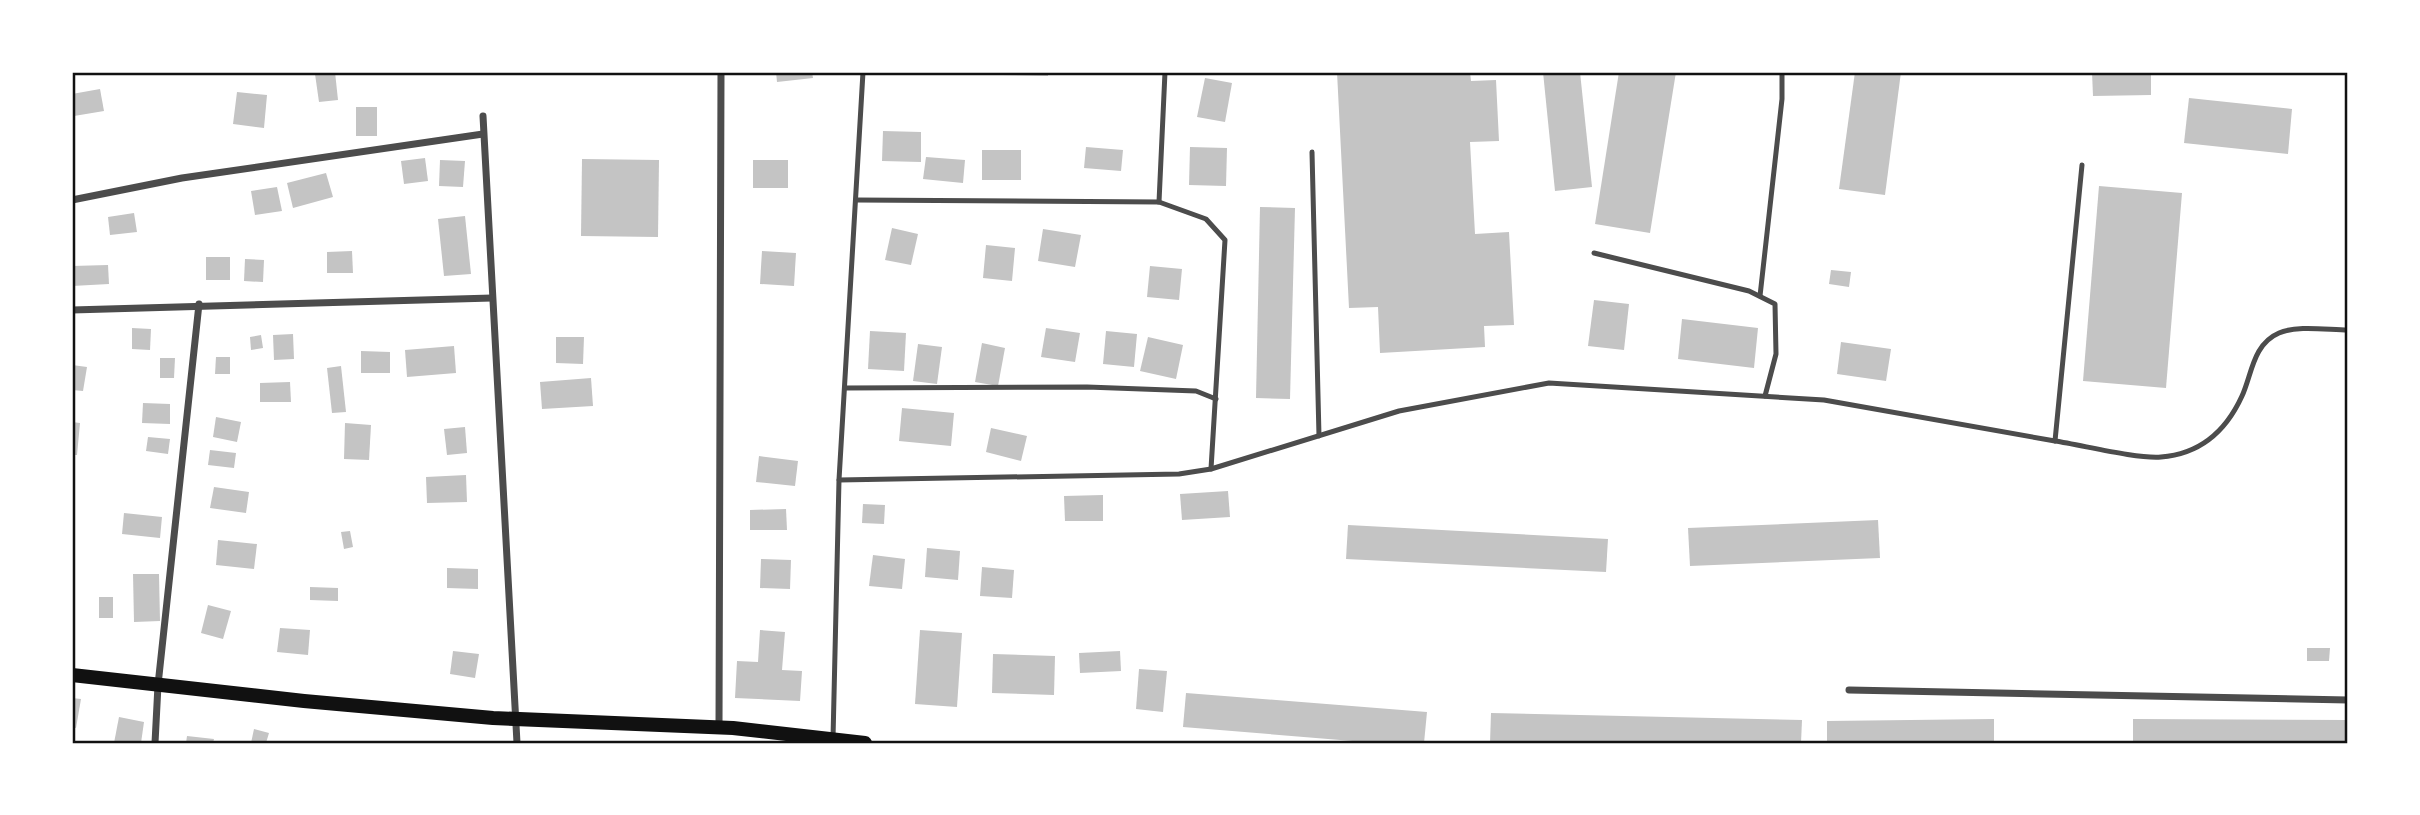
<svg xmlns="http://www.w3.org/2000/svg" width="2420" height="815" font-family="'Source Sans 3',sans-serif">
  <rect width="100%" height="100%" fill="#fff"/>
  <!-- building -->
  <g fill="#c4c4c4">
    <polygon points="335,72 338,100 319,102 315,74"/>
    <polygon points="776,72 812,72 813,78 777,82"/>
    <polygon points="1002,72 1048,72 1048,76 1002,75"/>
    <polygon points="1337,72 1470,72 1471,81 1496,80 1499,141 1470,142 1475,234 1509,232 1514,325 1484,326 1485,347 1380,353 1378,307 1349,308"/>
    <polygon points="1543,72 1580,72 1592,187 1555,191"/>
    <polygon points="1619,72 1676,72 1650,233 1595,224"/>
    <polygon points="1855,72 1901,72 1885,195 1839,189"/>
    <polygon points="2092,72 2151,72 2151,95 2093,96"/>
    <polygon points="1205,78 1232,83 1225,122 1197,117"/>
    <polygon points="100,89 104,111 74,116 72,94"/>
    <polygon points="237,92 267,95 264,128 233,124"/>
    <polygon points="2189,98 2292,109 2288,154 2184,143"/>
    <rect x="356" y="107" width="21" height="29"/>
    <polygon points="883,131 921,132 921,162 882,161"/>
    <polygon points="1086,147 1123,150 1121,171 1084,168"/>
    <polygon points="1190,147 1227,148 1226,186 1189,185"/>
    <rect x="982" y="150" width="39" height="30"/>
    <polygon points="926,157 965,160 963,183 923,179"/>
    <polygon points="425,158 428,181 404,184 401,161"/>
    <polygon points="582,159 659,160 658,237 581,236"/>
    <polygon points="440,160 465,161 463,187 439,186"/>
    <rect x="753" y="160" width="35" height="28"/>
    <polygon points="326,173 333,197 293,208 287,183"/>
    <polygon points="2099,186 2182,193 2166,388 2083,381"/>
    <polygon points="277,187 282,211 255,215 251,191"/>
    <polygon points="1260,207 1295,208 1290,399 1256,398"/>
    <polygon points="134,213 137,232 110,235 108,217"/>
    <polygon points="465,216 471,274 444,276 438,219"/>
    <polygon points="892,228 918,234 911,265 885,260"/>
    <polygon points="1043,229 1081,235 1075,267 1038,261"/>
    <polygon points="986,245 1015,248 1012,281 983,278"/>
    <polygon points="352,251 353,273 327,273 327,252"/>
    <polygon points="762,251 796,253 794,286 760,284"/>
    <rect x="206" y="257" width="24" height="23"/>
    <polygon points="245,259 264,260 263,282 244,281"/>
    <polygon points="108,265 109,284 72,286 72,266"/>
    <polygon points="1150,266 1182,269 1179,300 1147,297"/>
    <polygon points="1831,270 1851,272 1849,287 1829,284"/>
    <polygon points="1594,300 1629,304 1624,350 1588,346"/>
    <polygon points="1682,319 1758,328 1754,368 1678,359"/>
    <polygon points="132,328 151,329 150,350 132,349"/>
    <polygon points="1046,328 1080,333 1075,362 1041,357"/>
    <polygon points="870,331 906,333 904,371 868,369"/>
    <polygon points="1106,331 1137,334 1134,367 1103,364"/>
    <polygon points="293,334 294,359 274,360 273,335"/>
    <polygon points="261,335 263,348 251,350 250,337"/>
    <polygon points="556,337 584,337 583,364 556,363"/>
    <polygon points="1148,337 1183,345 1176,379 1140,371"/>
    <polygon points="1841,342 1891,349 1886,381 1837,374"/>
    <polygon points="982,343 1005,348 998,386 975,382"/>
    <polygon points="918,344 942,347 937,384 913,381"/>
    <polygon points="454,346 456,373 407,377 405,350"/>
    <polygon points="361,351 390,352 390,373 361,373"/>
    <polygon points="216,357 230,357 230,374 215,374"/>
    <polygon points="160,358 175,358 174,378 160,378"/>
    <polygon points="72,365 87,367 83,391 72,390"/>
    <polygon points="341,366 346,412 332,413 327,368"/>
    <polygon points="591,378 593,406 542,409 540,382"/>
    <polygon points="290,382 291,402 260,402 260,383"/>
    <polygon points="143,403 170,404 170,424 142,423"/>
    <polygon points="902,408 954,413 951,446 899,441"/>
    <polygon points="216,417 241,422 237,442 213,437"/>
    <polygon points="72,422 80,423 77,455 72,455"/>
    <polygon points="345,423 371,425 369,460 344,459"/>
    <polygon points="465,427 467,453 447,455 444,429"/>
    <polygon points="991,428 1027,436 1021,461 986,452"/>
    <polygon points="148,437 170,439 168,454 146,451"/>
    <polygon points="210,450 236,453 234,468 208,465"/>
    <polygon points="759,456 798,461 795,486 756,482"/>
    <polygon points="466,475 467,502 427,503 426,477"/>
    <polygon points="214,487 249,492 246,513 210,508"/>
    <polygon points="1228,491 1230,517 1182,520 1180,494"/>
    <polygon points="1103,495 1103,521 1065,521 1064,496"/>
    <polygon points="863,504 885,505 884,524 862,523"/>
    <polygon points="786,509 787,530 750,530 750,510"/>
    <polygon points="124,513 162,517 160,538 122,534"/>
    <polygon points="1878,520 1880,558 1690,566 1688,528"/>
    <polygon points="1348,525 1608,539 1606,572 1346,559"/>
    <polygon points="350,531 353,547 344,549 341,532"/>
    <polygon points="218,540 257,544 254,569 216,565"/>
    <polygon points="927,548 960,551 958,580 925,577"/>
    <polygon points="873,555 905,559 902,589 869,586"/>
    <polygon points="761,559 791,560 790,589 760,588"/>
    <polygon points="982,567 1014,570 1012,598 980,596"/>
    <polygon points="447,568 478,569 478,589 447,588"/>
    <polygon points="133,574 159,574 160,621 134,622"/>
    <polygon points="310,587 338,588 338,601 310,600"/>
    <rect x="99" y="597" width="14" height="21"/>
    <polygon points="208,605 231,611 223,639 201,633"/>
    <polygon points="280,628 310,630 308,655 277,652"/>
    <polygon points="760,630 785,632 782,670 802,671 800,701 735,698 737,661 758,662"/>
    <polygon points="920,630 962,633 957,707 915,704"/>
    <polygon points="2307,648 2330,648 2329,661 2307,661"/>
    <polygon points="453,651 479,654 475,678 450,674"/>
    <polygon points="1120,651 1121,671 1080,673 1079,653"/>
    <polygon points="993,654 1055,656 1054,695 992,693"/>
    <polygon points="1139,669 1167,671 1163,712 1136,709"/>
    <polygon points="1186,693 1427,712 1424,743 1377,743 1183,727"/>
    <polygon points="72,698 81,699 76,728 72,727"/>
    <polygon points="1491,713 1802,720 1801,743 1490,743"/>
    <polygon points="119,717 144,722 141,743 114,743"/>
    <polygon points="1994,719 1994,743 1827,743 1827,721"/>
    <polygon points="2133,719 2348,720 2348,743 2133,743"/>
    <polygon points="254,729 269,733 266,743 251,743"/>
    <polygon points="187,736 214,739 213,743 186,743"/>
  </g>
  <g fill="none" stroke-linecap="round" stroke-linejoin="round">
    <!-- service -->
    <g stroke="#4c4c4c" stroke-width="5">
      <polyline points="1312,152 1319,436"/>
      <polyline points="856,200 1159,202 1206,219 1225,240 1211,469"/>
      <polyline points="1159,202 1165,72"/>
      <polyline points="1594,253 1749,291 1775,304 1776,354 1765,396"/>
      <polyline points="1760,296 1782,99 1782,72"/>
      <polyline points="845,388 1087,387 1196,391 1216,399"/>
      <path d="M2055,441C2082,445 2137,459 2161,457C2200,454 2226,431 2242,396C2252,374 2253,344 2279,333C2297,325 2328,330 2348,330"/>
      <polyline points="839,480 1179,474 1211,469 1399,411 1549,383 1824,400 2055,441 2082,165"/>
      <polyline points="833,739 839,480 863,72"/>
    </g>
    <!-- minor -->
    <g stroke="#4c4c4c" stroke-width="7">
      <polyline points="483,116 517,743"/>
      <polyline points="72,200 182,178 483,134"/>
      <polyline points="72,310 492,298"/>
      <polyline points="1849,690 2348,700"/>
      <polyline points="719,727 721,72"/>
      <polyline points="155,743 158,685 199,304"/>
    </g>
    <!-- secondary -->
    <polyline stroke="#111" stroke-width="14" points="72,675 304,701 493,718 733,728 865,743"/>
  </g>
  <!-- border -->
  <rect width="2420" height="815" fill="none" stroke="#ffffff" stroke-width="147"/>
  <rect x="74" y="74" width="2272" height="668" fill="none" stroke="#111" stroke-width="2.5"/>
</svg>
